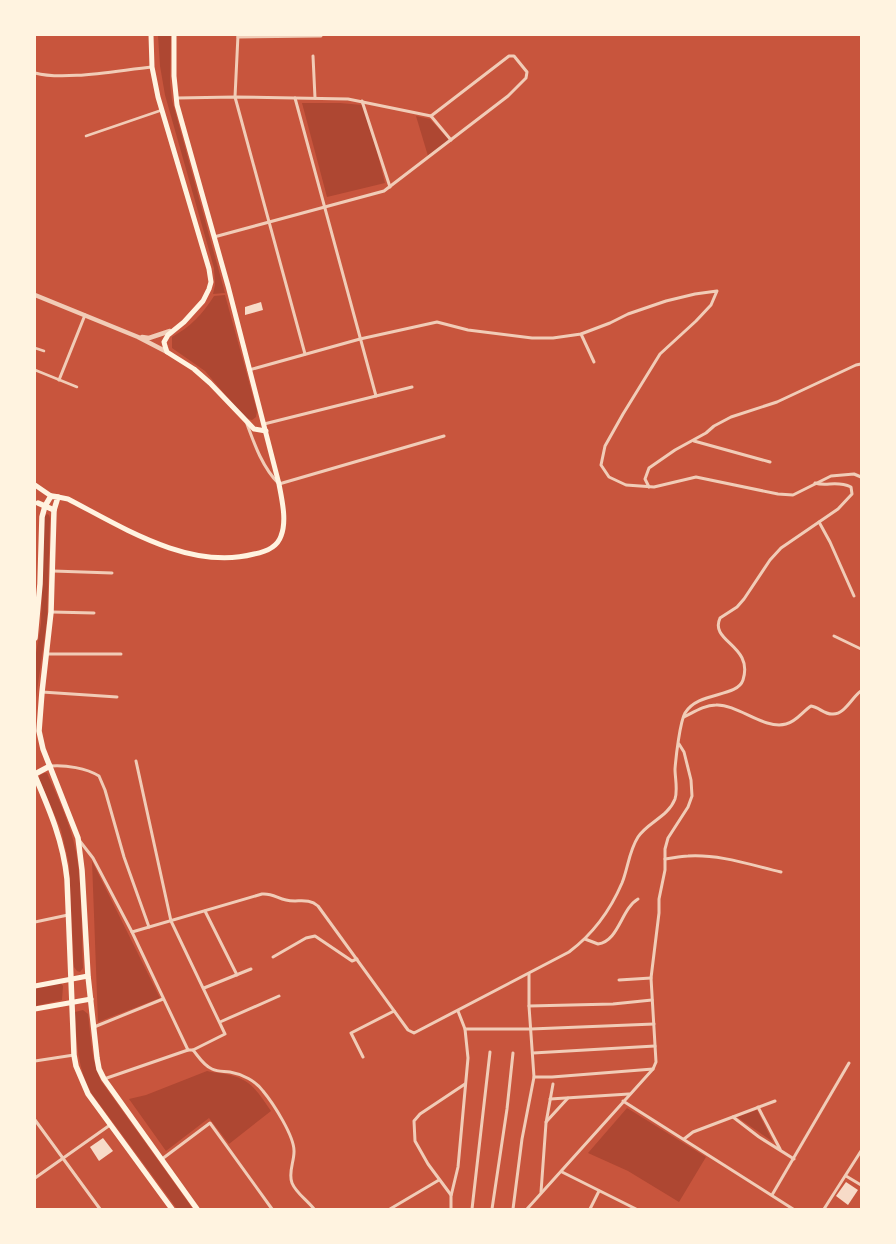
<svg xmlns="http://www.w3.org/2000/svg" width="896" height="1244" font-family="Barlow,sans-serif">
  <rect width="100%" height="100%" fill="#c8553d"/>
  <!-- green -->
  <g fill="#ae4732">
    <polygon points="158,35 171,35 170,83 172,100 225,293 213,294 215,285 214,268 165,95 160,66"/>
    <polygon points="302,103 340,103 362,105 376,147 385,183 327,197"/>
    <polygon points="416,116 430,119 449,140 428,156"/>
    <path d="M225,295L257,411L256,417L252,420L245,418L205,371L172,348V337C190,327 203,314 214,296Z"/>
    <polygon points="47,514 49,515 50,518 47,620 35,705 35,659 41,624 44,516"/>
    <path d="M44,773H47C58,798 71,825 76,852C83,890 81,930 83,968L80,972L77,971L74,967L69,864L61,830L39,778L40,775Z"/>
    <polygon points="92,861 160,998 98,1022"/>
    <polygon points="60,982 63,986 62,1000 35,1006 35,987"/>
    <path d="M83,1010L88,1014C91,1037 91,1060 101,1081L193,1209H177L92,1094C77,1067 77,1044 75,1014V1012Z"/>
    <path d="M207,1071C214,1073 223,1073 230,1075C252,1080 259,1094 271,1111L229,1144L209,1118L166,1151L129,1099L146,1095Z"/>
    <polygon points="627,1108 706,1157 679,1202 628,1171 588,1153"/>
    <polygon points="757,1110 773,1142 737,1117"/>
  </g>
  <!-- building -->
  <g fill="#f7dbc8">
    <polygon points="261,302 263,310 245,315 245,307"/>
    <polygon points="103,1138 113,1151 99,1161 90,1147"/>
    <polygon points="846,1182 858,1190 848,1205 836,1196"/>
  </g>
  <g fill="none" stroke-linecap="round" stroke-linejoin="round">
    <!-- pedestrian -->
    <g stroke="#f1ccb7" stroke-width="2.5">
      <polyline points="86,136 162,110"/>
      <polyline points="35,348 44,351"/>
      <polyline points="35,370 77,387"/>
    </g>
    <!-- minor -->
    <g stroke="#f1ccb7" stroke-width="3">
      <polyline points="238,35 235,97 305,354"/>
      <polyline points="238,37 321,36"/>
      <polyline points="313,56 315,98"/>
      <path d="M35,73C64,81 120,70 152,67"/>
      <polyline points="177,98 235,97 348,99 431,116 509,56 514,56 527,72 526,78 508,96 384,191 214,237"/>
      <polyline points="295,98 376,396"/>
      <polyline points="362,101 390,187"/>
      <polyline points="431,116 451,140"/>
      <polyline points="581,334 594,362"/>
      <polyline points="249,370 360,339 437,322 468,330 532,338 553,338 581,334 610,323 628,314 666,301 695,294 717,291 711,305 696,321 660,354 623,414 605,446 601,465 609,477 626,485 654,487 696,477 778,494 793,495 831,476 854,474 861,477"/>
      <polyline points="59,380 85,315"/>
      <path d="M247,424C255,446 263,468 279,484L444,436"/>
      <polyline points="264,424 412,387"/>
      <polyline points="694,441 770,462"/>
      <polyline points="649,487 645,479 649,468 675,450 706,433 714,426 731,417 777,402 856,365 861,364"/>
      <polyline points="819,522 830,542 854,596"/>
      <polyline points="53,571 112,573"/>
      <polyline points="52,612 94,613"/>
      <polyline points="834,636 861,649"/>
      <polyline points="47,654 121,654"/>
      <polyline points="42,692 117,697"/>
      <path d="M684,717C694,712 704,705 716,705C738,704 764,730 786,724C796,722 802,712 811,706C819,707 825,715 833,714C845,714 852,697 861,691"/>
      <path d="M51,766C66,765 86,768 99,776L105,790L124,857L149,927"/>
      <polyline points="79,840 93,858 132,932 188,1050"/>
      <path d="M665,859C673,858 681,856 688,856C719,854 751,865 781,872"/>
      <polyline points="205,911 237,975"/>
      <polyline points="35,922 68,915"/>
      <path d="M132,932L262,894C272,893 277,898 286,900C297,903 308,897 318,906L408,1030L414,1033L569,952C593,934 610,911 622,883C628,868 629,851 638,837C648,822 668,817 675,799C678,790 675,778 675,769C676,756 680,722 685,713C698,691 737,698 743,680C754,645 709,642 720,618L737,607L744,599L770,560L781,548L838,509L852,494L851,487C836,480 827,487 815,483"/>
      <path d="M585,939L598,944C619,941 621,909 638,899"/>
      <polyline points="273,957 306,938 315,936 352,961 357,959"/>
      <polyline points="619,980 651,978"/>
      <polyline points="204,988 251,969"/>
      <polyline points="529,1006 613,1004 652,1000"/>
      <polyline points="220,1022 279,996"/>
      <polyline points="94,1027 163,999"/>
      <polyline points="465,1029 531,1029 654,1024"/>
      <path d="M193,1050C199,1057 203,1065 212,1069C218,1072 224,1071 230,1072C242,1074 256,1081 263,1091C273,1103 295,1137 294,1152C294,1162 288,1173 292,1183C296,1193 307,1200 314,1209"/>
      <polyline points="533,1053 655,1046"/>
      <polyline points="363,1057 351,1033 394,1011"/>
      <polyline points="35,1061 74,1055"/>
      <polyline points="534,1077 552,1077 653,1069"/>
      <polyline points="104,1079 188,1050 193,1050 225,1034 171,921 136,761"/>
      <polyline points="550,1099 629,1094"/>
      <polyline points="623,1101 793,1209"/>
      <polyline points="758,1107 780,1149"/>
      <polyline points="733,1117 759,1137 794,1159"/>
      <polyline points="35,1120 100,1209"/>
      <polyline points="546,1122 568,1098"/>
      <polyline points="684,1139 693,1132 775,1101"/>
      <polyline points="162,1159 210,1123 272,1209"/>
      <polyline points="562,1172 636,1209"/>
      <polyline points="846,1176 861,1185"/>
      <polyline points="35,1178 110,1125"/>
      <polyline points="541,1192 546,1123 553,1084"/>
      <polyline points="451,1195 428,1164 415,1141 414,1121 420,1114 465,1084"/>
      <polyline points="772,1195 849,1063"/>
      <polyline points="390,1209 439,1180"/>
      <polyline points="451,1209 451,1196 458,1167 468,1058 465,1029 458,1011"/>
      <polyline points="472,1209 490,1052"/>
      <polyline points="492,1209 507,1109 513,1053"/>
      <polyline points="513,1209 522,1139 534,1077 529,1006 529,974"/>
      <polyline points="527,1209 653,1069 656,1062 651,978 659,913 659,899 665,870 665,849 668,838 688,807 692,796 691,780 684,752 679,744"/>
      <polyline points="590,1209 599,1191"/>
      <polyline points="824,1209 861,1151"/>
    </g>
    <!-- tertiary -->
    <g stroke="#f1ccb7" stroke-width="4.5">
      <polyline points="35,295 138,337 167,352"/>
      <polyline points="142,337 149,338 170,331"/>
    </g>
    <!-- secondary -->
    <g stroke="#fff3e0" stroke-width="5">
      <polyline points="151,35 152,67 158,97 209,269 211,282 209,289 203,301 184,322 168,335 164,342 165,346 167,352 194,369 210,383 254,429 266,431"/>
      <polyline points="35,485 51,496"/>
      <path d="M58,497L68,499C122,527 190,571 254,554C265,552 277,548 281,536C287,521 282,500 279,484L228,286L177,105L174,76V35"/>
      <polyline points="35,986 88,976"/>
      <polyline points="35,1009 91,999"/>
    </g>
    <!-- primary -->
    <g stroke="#fff3e0" stroke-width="5.5">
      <polyline points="38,503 54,510"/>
      <polyline points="35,638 40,584 42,517 45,506 51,496 58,497 54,510 51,612 42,692 39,731 43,749 78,838 82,870 88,976 97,1058 99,1069 104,1079 197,1209"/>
      <polyline points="35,774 50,766"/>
      <path d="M35,776C50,811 63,841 67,879L74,1055L76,1066L88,1094L172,1209"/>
    </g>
  </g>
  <!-- border -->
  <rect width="896" height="1244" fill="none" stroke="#fff3e0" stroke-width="72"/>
</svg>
